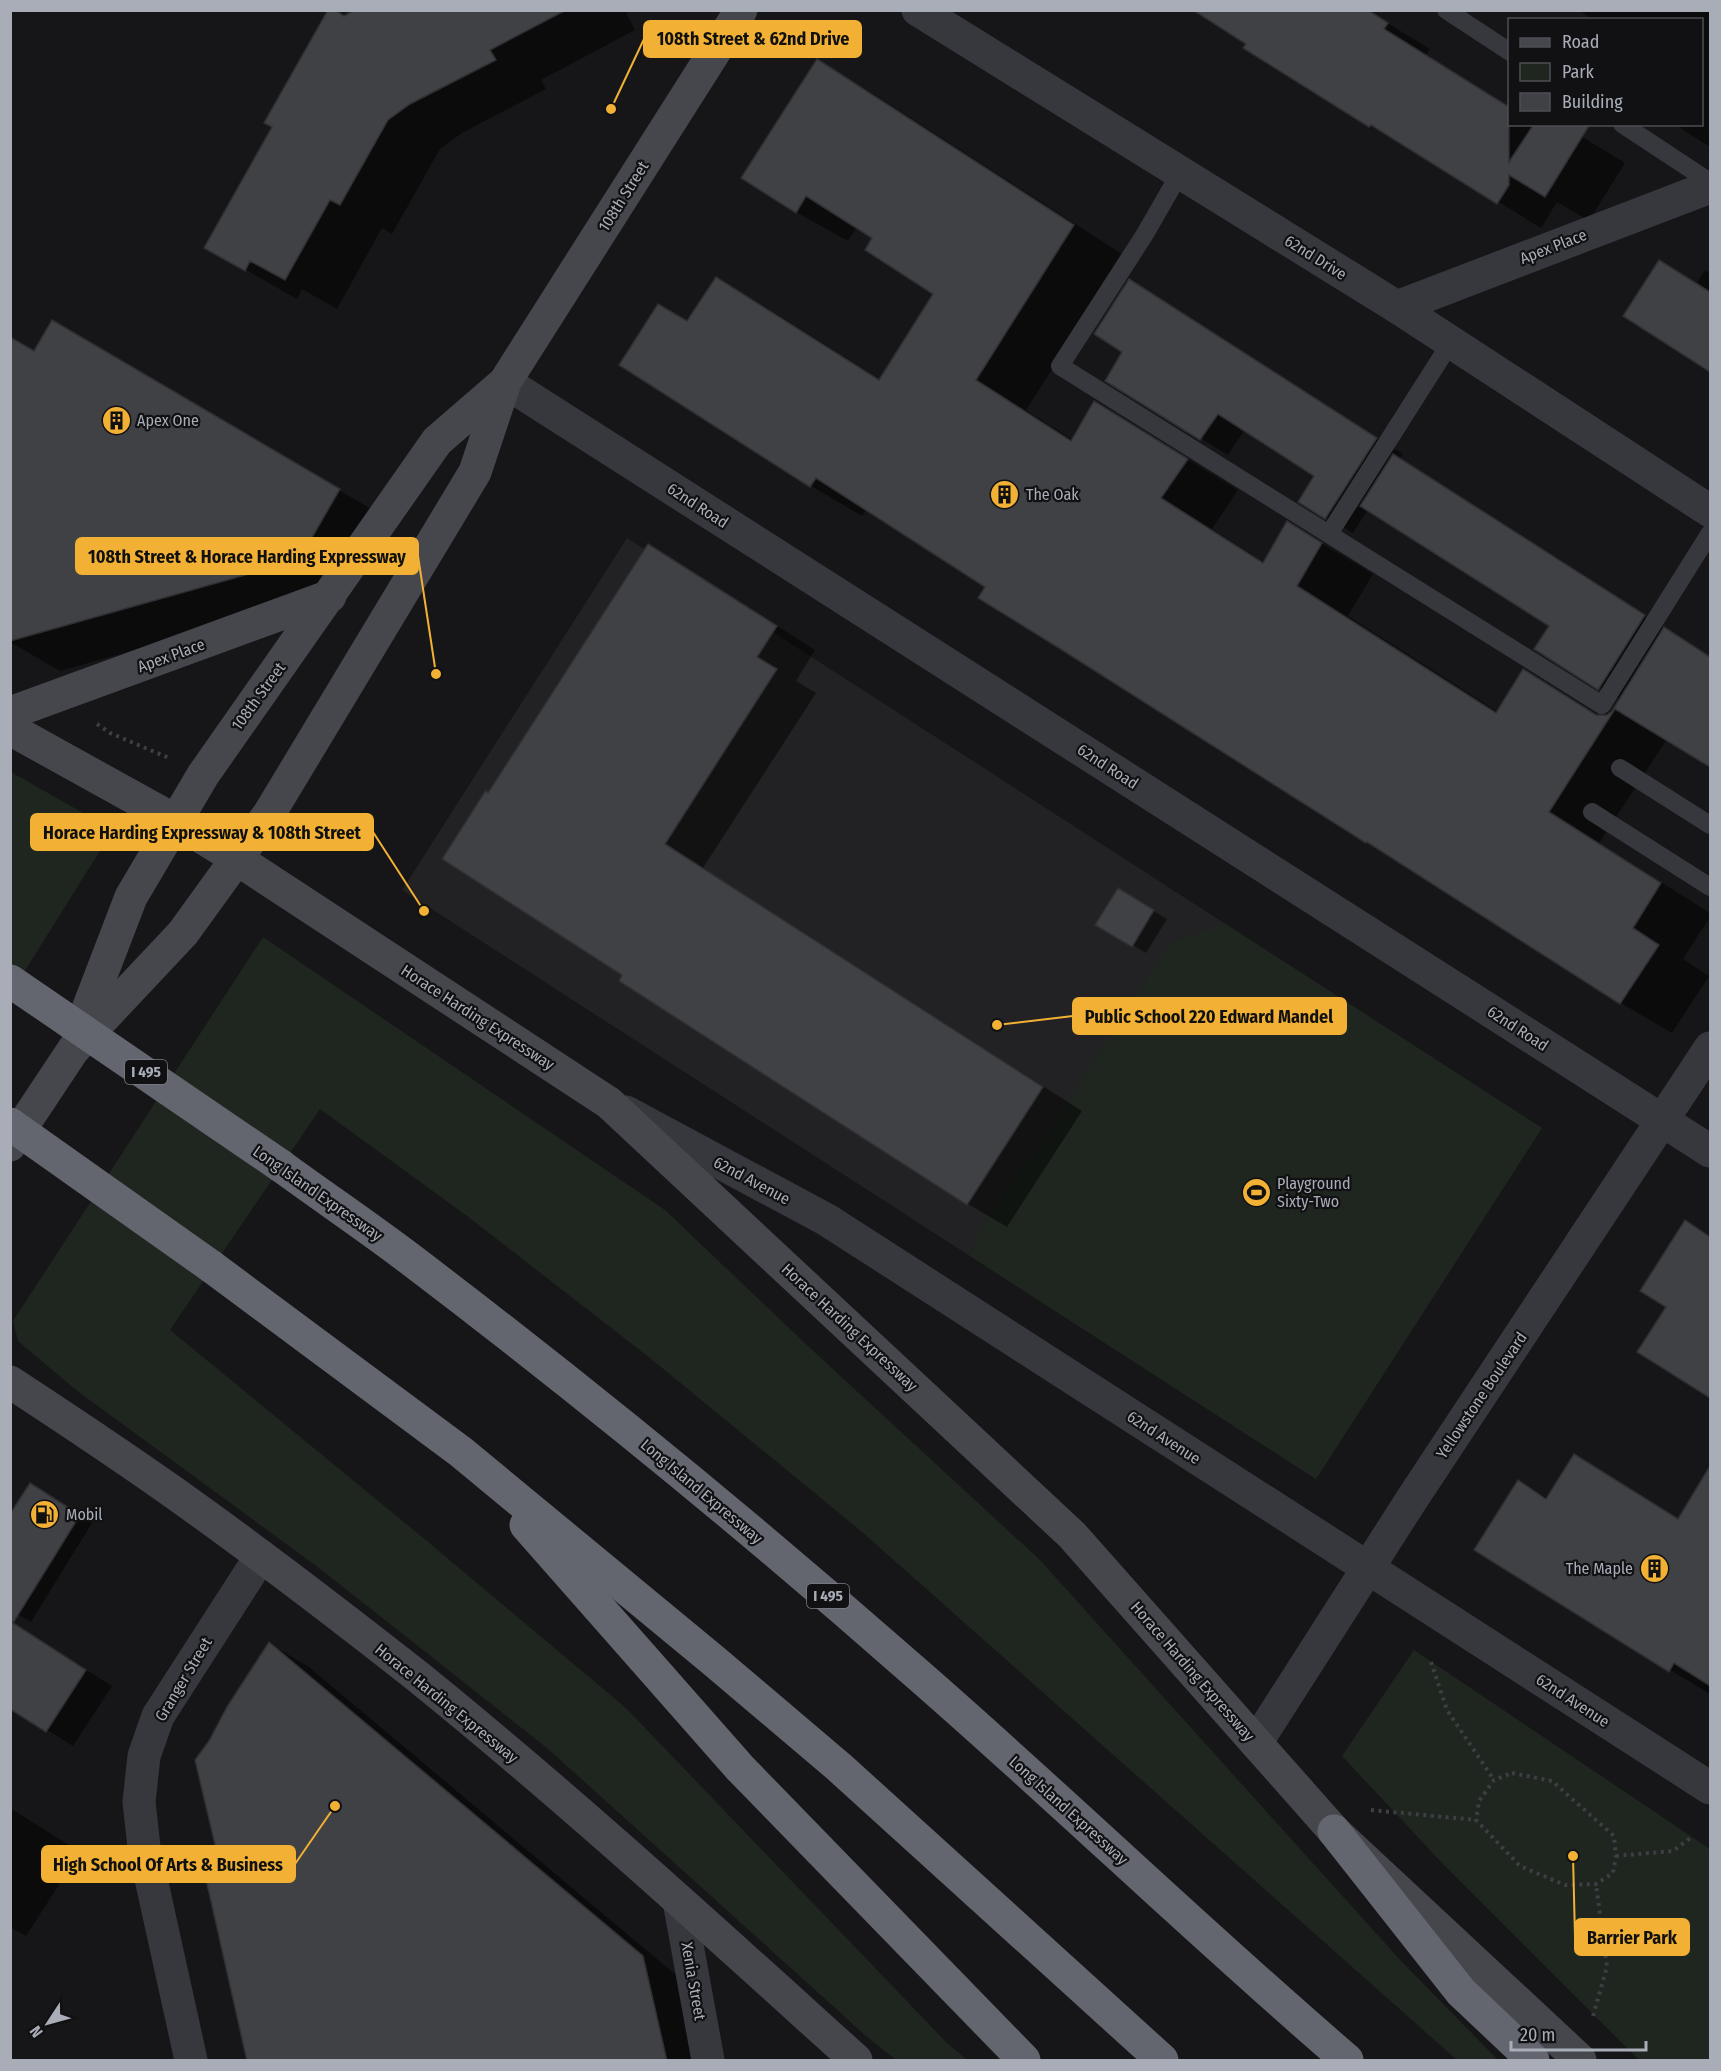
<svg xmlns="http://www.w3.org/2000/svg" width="1721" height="2071" font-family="'Fira Sans Condensed',sans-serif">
  <rect width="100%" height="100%" fill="#161618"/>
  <!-- built -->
  <polygon fill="#222225" points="627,538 1542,1128 1316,1479 402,890"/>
  <!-- green -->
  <g fill="#1e261f">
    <polygon points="11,772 113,830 11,993"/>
    <polygon points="1224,923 1542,1128 1316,1479 970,1256 978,1243 974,1241 1027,1160 1030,1161 1169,944"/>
    <polygon points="263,937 665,1210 809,1347 1040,1560 1402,1962 1498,2060 1457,2060 861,1531 650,1358 467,1216 320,1109 170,1330 427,1541 626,1708 946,2042 967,2060 896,2060 865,2035 547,1748 319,1568 76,1390 18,1341 13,1321"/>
    <polygon points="1414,1650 1710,1849 1710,2060 1639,2060 1442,1863 1342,1756"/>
  </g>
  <!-- shadow -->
  <g fill="#0007">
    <polygon points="357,10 625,10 635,30 541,80 546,89 462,133 440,149 392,234 382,228 337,309 302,289 297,299 206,247 344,17"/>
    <polygon points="1366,10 1430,49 1426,55 1510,107 1510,124 1561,124 1625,163 1589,221 1557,202 1541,228 1413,150 1370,126"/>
    <polygon points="1579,10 1710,10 1710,147 1674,124 1702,124 1702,20 1593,20"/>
    <polygon points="818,61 869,91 1125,256 1026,410 1073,440 1095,403 1238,490 1212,529 1265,563 1288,523 1373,574 1348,616 1498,712 1523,671 1600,716 1607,717 1613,712 1620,700 1536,649 1551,626 1368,509 1353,533 1300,501 1316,475 1245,429 1228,455 1107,381 1124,351 1130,281 1403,454 1399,460 1662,628 1710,656 1710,766 1667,739 1599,843 1710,913 1710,917 1683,959 1709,976 1672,1033 1621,1003 1400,861 1367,842 987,586 867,509 862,516 811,486 621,365 687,322 716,279 767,308 881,380 935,294 874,238 857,227 848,241 796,212"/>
    <polygon points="1705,270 1710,274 1710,371 1625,316 1696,284"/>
    <polygon points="10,338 35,353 104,352 390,520 350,589 60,671 10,642"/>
    <polygon points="649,546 688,569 815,650 796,681 816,693 703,868 1082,1111 1007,1227 968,1204 621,981 624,974"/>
    <polygon points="1118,890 1167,919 1146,953 1098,924"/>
    <polygon points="1683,1226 1710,1242 1710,1397 1639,1352 1668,1306"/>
    <polygon points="1575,1456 1679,1519 1710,1469 1710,1694 1670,1670 1519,1482 1547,1498"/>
    <polygon points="43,1492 92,1523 31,1622 10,1610"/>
    <polygon points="10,1622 112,1686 73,1746 10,1707"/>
    <polygon points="270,1644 309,1667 683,1981 701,2060 249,2060 218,1854 210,1742"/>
    <polygon points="10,1808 80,1852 26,1936 10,1927"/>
  </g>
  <!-- building -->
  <g fill="#404145" stroke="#303034" stroke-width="1.5">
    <polygon points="328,10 335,10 344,16 354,10 566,10 490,50 496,60 410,104 388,120 340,205 330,200 285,280 250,261 245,271 204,248 272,127 264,123"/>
    <polygon points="1193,10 1368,10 1388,23 1384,29 1509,107 1509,162 1534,124 1590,124 1545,197 1509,175 1509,185 1497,204 1371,125 1369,127 1243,48 1246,44"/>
    <polygon points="817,59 1074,225 976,380 1071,441 1094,401 1188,459 1161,498 1263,563 1287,521 1322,543 1297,586 1496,713 1523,669 1596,715 1607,715 1612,711 1664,627 1710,657 1710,767 1615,709 1549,812 1661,883 1633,928 1659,945 1620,1004 1367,842 1366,843 1059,648 978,598 985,587 816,478 810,487 619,365 658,304 687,321 716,277 879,380 933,294 865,250 872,238 806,196 796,213 741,178"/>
    <polygon points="1659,260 1710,292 1710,372 1623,316"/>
    <polygon points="1129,279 1377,438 1325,519 1298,502 1314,476 1218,414 1200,440 1105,381 1122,352 1094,334"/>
    <polygon points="52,320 340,489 299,560 10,641 10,337 34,351"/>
    <polygon points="1393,454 1645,615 1598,690 1534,649 1549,626 1360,506"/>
    <polygon points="648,544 777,626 757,657 777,669 665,844 1043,1087 967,1205 619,981 622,975 442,859 486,790 488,793"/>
    <polygon points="1118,888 1154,910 1132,947 1095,925"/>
    <polygon points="1685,1220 1710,1237 1710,1398 1637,1352 1666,1307 1640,1291"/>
    <polygon points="1574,1454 1678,1519 1710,1466 1710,1686 1674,1663 1669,1672 1474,1550 1518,1480 1546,1499"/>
    <polygon points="30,1483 80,1515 13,1623 86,1670 46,1732 10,1709 10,1514"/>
    <polygon points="269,1642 643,1956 667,2061 247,2061 201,1857 217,1853 195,1760 209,1741 227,1707"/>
  </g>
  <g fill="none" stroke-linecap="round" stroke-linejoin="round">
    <!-- path -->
    <g stroke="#3d3f44" stroke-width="4" stroke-dasharray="3 4.5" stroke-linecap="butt">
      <polyline points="97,724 110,733 169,758"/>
      <polyline points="1431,1662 1447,1710 1494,1780"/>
      <polygon points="1512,1773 1552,1781 1614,1836 1616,1856 1613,1873 1596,1884 1565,1885 1520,1866 1476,1820 1479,1801 1494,1780"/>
      <polyline points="1371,1810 1476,1820"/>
      <polyline points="1616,1856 1673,1851 1693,1836"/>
      <polyline points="1593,2016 1607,1967 1596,1884"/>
    </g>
    <!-- service -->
    <g stroke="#37383d" stroke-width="18">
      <polyline points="1446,10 1510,52"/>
      <polyline points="1622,124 1710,182"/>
      <polyline points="1180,173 1145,234 1060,366 1602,705 1710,533"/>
      <polyline points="1329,534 1451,342"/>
      <polyline points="1620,768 1710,825"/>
      <polyline points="1592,812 1710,887"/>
    </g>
    <!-- minor -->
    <g stroke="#37383d" stroke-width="33">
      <polyline points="918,10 1397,307 1710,511"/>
      <polyline points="1397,307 1710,187"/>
      <polyline points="505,382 1710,1151"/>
      <polyline points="626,1112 827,1220 1710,1788"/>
      <polyline points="1256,1743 1412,1499 1710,1048"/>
      <polyline points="679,1901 708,2060"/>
      <polyline points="191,2060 144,1847 139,1802 144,1756 158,1716 261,1556"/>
    </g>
    <!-- secondary -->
    <g stroke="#45474d" stroke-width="33">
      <polyline points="10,713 330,596"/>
      <polyline points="10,729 176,821 237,859 609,1103 1072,1535 1334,1831 1580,2060"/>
      <polyline points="78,1035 131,897 203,775 437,441 504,383"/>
      <polyline points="10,1145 73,1050 183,933 269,814 475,472 505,382 741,10"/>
      <path d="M10,1382C65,1418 119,1454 173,1492C256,1551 337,1613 417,1676C568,1798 712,1930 856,2060"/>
    </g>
    <!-- motorway -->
    <g stroke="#63666e" stroke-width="33">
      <path d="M281,1166C322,1196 365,1225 406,1256C580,1388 750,1527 915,1672C1061,1799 1200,1934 1347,2060"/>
      <polyline points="212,1267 461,1452 714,1661 839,1767 1162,2060"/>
      <polyline points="526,1525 740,1768 1024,2060"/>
      <polyline points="1334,1831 1461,1992 1533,2060"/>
    </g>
    <!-- motorway-bridge -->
    <g stroke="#63666e" stroke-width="33">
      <polyline points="10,981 281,1166"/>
      <polyline points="10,1124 212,1267"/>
    </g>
  </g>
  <!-- icons -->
  <defs>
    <symbol id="building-disc" viewBox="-11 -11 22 22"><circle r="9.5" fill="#f2b134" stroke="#111113"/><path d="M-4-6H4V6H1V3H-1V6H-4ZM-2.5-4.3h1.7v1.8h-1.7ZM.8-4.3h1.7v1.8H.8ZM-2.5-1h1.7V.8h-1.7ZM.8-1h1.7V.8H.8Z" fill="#111"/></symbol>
    <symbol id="stadium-disc" viewBox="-11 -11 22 22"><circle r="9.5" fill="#f2b134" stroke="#111113"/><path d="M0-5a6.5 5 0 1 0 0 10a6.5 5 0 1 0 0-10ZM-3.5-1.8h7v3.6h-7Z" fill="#111"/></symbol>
    <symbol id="fuel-disc" viewBox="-11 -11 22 22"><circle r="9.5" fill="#f2b134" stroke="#111113"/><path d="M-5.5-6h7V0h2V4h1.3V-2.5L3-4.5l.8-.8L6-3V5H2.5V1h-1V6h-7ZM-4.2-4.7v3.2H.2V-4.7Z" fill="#111"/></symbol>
  </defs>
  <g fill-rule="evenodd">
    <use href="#building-disc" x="100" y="404" width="33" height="33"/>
    <use href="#building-disc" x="988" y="478" width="33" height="33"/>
    <use href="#stadium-disc" x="1240" y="1176" width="33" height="33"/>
    <use href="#fuel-disc" x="28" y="1498" width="33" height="33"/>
    <use href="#building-disc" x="1638" y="1552" width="33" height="33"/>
  </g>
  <g text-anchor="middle" stroke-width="4.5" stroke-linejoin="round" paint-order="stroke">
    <!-- shield labels -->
    <g fill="#111113" stroke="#7b7e86" stroke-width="1.5">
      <rect x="125" y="1060" width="42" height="24" rx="4.5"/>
      <rect x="807" y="1584" width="42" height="24" rx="4.5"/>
    </g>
    <g font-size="15" font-weight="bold" fill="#a8adb8">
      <text x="146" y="1077">I 495</text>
      <text x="828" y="1601">I 495</text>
    </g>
    <!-- street labels -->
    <g font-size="16" fill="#a8adb8" stroke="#111113">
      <text transform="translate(623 196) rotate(-58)" y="6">108th Street</text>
      <text transform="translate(1553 246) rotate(-21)" y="6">Apex Place</text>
      <text transform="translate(1316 257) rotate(32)" y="6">62nd Drive</text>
      <text transform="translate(698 505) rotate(33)" y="6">62nd Road</text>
      <text transform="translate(171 655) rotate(-20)" y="6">Apex Place</text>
      <text transform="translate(258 696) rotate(-54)" y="6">108th Street</text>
      <text transform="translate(1108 766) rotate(33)" y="6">62nd Road</text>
      <text transform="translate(478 1017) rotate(33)" y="6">Horace Harding Expressway</text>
      <text transform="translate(1518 1028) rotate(33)" y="6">62nd Road</text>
      <text transform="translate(752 1180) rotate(28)" y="6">62nd Avenue</text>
      <text transform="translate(318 1193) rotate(35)" y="6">Long Island Expressway</text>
      <text transform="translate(850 1327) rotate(43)" y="6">Horace Harding Expressway</text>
      <text transform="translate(1481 1395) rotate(-56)" y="6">Yellowstone Boulevard</text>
      <text transform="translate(1164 1437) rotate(33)" y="6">62nd Avenue</text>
      <text transform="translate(702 1491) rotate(40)" y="6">Long Island Expressway</text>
      <text transform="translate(1193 1671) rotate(49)" y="6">Horace Harding Expressway</text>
      <text transform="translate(183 1679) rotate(-59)" y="6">Granger Street</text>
      <text transform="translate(1573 1700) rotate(33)" y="6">62nd Avenue</text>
      <text transform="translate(447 1703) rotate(39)" y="6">Horace Harding Expressway</text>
      <text transform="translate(1069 1810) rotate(42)" y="6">Long Island Expressway</text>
      <text transform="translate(694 1981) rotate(80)" y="6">Xenia Street</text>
    </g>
    <!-- poi labels -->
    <g font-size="16" fill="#a8adb8" stroke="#111113" text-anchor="start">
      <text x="137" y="426">Apex One</text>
      <text x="1026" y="500">The Oak</text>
      <text x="1277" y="1189">Playground<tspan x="1277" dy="18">Sixty-Two</tspan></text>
      <text x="66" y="1520">Mobil</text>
      <text x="1633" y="1574" text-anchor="end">The Maple</text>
    </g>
  </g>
  <!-- callouts -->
  <path fill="none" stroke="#f2b134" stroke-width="2" d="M611 109L644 39M436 674L418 556M424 911L373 832M997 1025L1073 1016M335 1806L295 1864M1573 1856L1575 1937"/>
  <g fill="#f2b134" stroke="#111113" stroke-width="2">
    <circle cx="611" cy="109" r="6"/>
    <circle cx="436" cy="674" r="6"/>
    <circle cx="424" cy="911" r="6"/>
    <circle cx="997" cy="1025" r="6"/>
    <circle cx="335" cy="1806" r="6"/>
    <circle cx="1573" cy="1856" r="6"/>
  </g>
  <g fill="#f2b134" stroke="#f2b134" stroke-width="2">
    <rect x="644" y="21" width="217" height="36" rx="6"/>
    <rect x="76" y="538" width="342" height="36" rx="6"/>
    <rect x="31" y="814" width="342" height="36" rx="6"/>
    <rect x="1073" y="998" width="273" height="36" rx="6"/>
    <rect x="42" y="1846" width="253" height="36" rx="6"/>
    <rect x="1575" y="1919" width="114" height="36" rx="6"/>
  </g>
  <g font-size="18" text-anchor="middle" font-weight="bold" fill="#111">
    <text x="753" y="45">108th Street &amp; 62nd Drive</text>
    <text x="247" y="563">108th Street &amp; Horace Harding Expressway</text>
    <text x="202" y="839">Horace Harding Expressway &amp; 108th Street</text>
    <text x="1209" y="1023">Public School 220 Edward Mandel</text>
    <text x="168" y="1871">High School Of Arts &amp; Business</text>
    <text x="1632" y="1944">Barrier Park</text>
  </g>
  <!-- border -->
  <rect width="1721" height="2071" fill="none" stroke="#a8adb8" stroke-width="24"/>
  <!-- legend -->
  <rect x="1508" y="18" width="195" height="108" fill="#111113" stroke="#4d4f55" stroke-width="1.5"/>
  <rect x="1520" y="38" width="30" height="9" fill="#45474d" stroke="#4d4f55" stroke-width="1.5"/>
  <text x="1562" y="48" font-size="18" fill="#a8adb8">Road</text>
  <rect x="1520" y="63" width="30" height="18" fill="#1e261f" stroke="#4d4f55" stroke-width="1.5"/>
  <text x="1562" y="78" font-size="18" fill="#a8adb8">Park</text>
  <rect x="1520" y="93" width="30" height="18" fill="#404145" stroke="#4d4f55" stroke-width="1.5"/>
  <text x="1562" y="108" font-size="18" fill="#a8adb8">Building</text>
  <!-- north arrow -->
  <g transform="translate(48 2023) rotate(234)" stroke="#111113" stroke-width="4.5" paint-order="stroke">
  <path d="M0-4.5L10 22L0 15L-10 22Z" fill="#a8adb8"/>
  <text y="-9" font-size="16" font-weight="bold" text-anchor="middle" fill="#a8adb8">N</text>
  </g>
  <!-- scale -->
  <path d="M1511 2041v9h135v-9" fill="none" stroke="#a8adb8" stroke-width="3"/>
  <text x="1520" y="2041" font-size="18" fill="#a8adb8" stroke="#111113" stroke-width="4.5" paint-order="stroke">20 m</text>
</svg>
